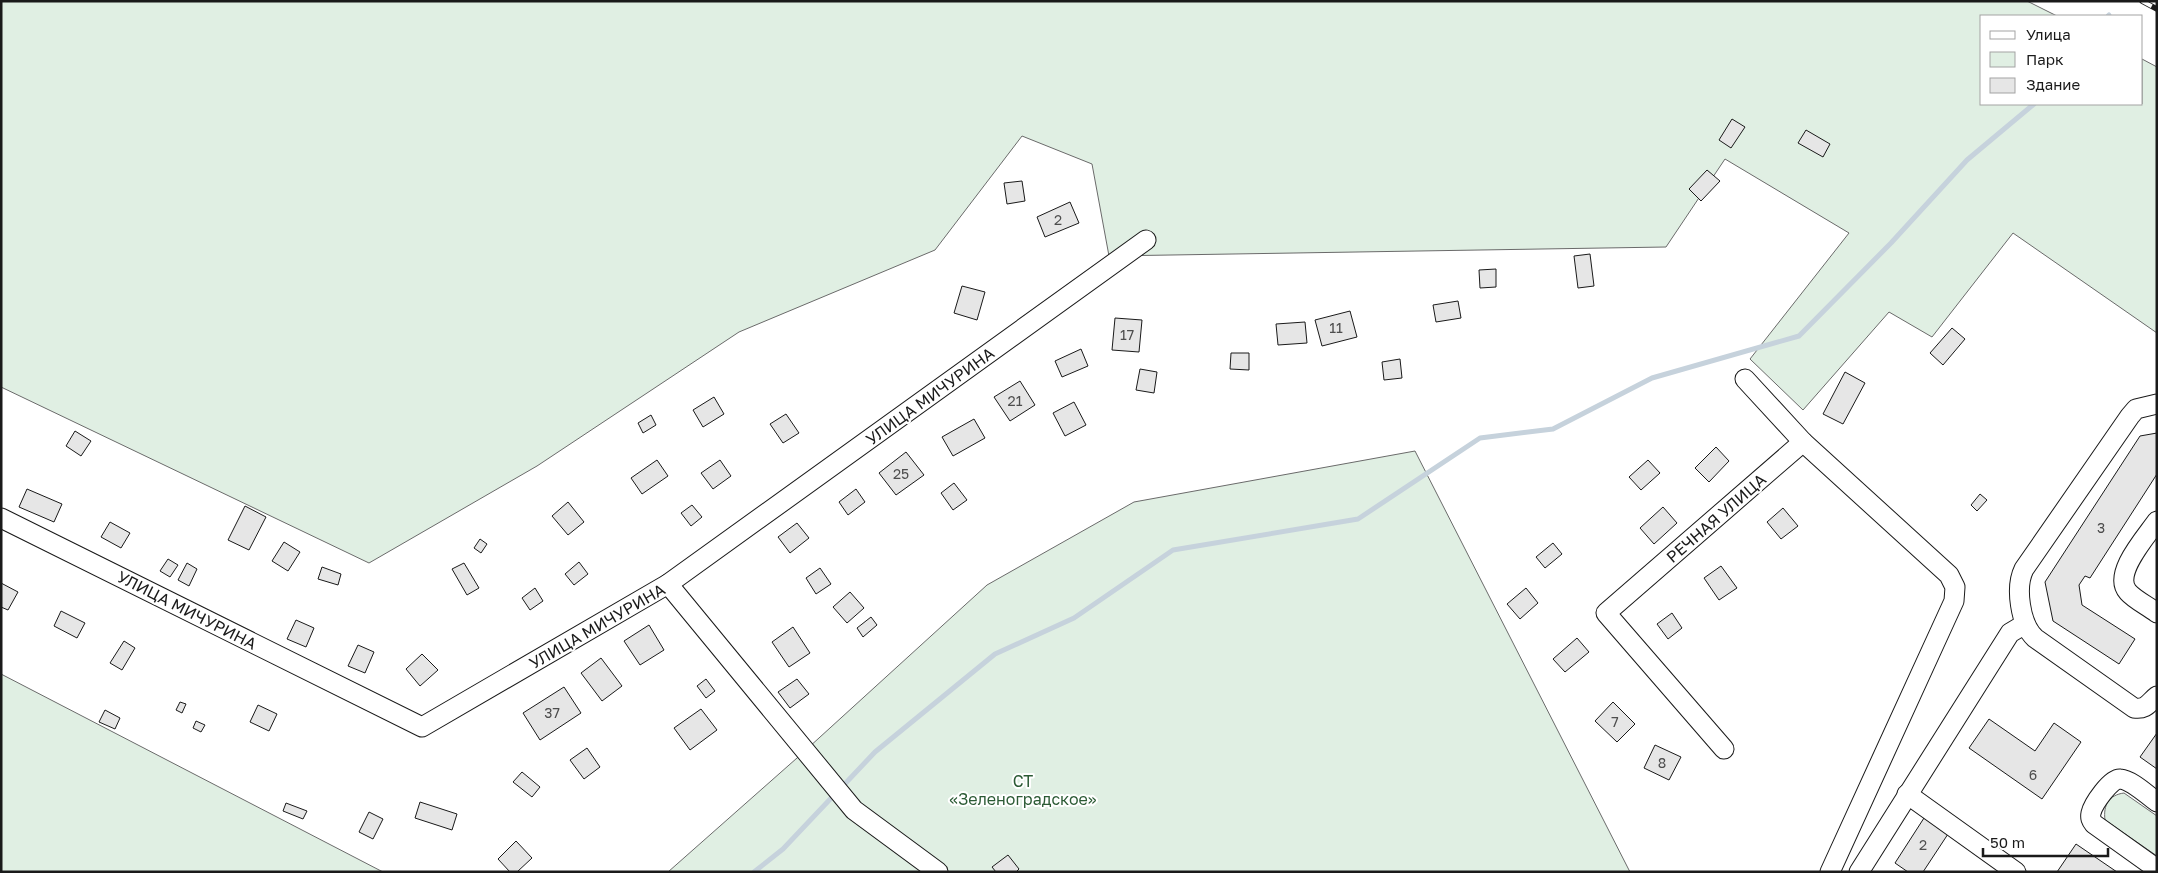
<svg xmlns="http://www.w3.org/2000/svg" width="2158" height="873" font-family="'Golos Text',sans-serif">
  <rect width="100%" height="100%" fill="#fff"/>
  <!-- green -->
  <g fill="#e0efe3" stroke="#6a6a6a">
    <polygon points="1,1 2027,1 2057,16 1982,16 1982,104 2142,104 2142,59 2157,67 2157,333 2013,233 1932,337 1889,312 1803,410 1750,359 1849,233 1725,159 1666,247 1109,256 1092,164 1022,136 935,250 739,332 537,466 369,563 1,387"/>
    <polygon points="1415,451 1630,872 668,872 797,758 987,585 1134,502"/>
    <polygon points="1,674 383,872 1,872"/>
    <path d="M2124,793L2157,816V856L2105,820C2103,805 2109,795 2124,793Z"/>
  </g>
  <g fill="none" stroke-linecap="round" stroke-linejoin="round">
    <!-- stream -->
    <g stroke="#c6d2dc" stroke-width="5">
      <polyline points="2108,16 2109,15"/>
      <polyline points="841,788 875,752 995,654 1074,618 1173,550 1358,519 1480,438 1553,429 1652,378 1799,336 1891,243 1967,160 2034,104"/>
      <polyline points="754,872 783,849 835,794"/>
    </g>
  </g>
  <!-- building -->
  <g fill="#e6e6e6" stroke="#1a1a1a">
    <polygon points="1732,119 1745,127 1731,148 1719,140"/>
    <polygon points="1806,130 1830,144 1823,157 1798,143"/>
    <polygon points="1707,170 1720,181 1701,201 1689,189"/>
    <polygon points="1022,181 1025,201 1007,204 1004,183"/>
    <polygon points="1070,202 1079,223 1045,237 1037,217"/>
    <polygon points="1590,254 1594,286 1578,288 1574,256"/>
    <polygon points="1496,269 1496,287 1480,288 1479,270"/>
    <polygon points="962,286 985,292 977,320 954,313"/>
    <polygon points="1458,301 1461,318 1436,322 1433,305"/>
    <polygon points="1350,311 1357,337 1322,346 1315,320"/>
    <polygon points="1115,318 1142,320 1139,352 1112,350"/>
    <polygon points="1305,322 1307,343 1278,345 1276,324"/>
    <polygon points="1952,328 1965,339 1943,365 1930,353"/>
    <polygon points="1081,349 1088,366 1062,377 1055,361"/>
    <polygon points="1231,353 1249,353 1249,370 1230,369"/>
    <polygon points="1400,359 1402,378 1384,380 1382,362"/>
    <polygon points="1140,369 1157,372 1154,393 1136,390"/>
    <polygon points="1845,372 1865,383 1843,424 1823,414"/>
    <polygon points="1020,381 1035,405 1010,421 994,397"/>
    <polygon points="714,397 724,414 703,427 693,410"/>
    <polygon points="1074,402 1086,425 1065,436 1053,413"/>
    <polygon points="786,414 799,433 783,443 770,424"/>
    <polygon points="651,415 656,425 643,433 638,423"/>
    <polygon points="974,419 985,438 953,456 942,437"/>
    <polygon points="75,431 91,441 81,456 66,446"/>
    <polygon points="2157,433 2157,474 2090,578 2085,576 2079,585 2082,605 2135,639 2119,664 2053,621 2045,582 2140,436"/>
    <polygon points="1716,447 1729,461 1709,482 1695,468"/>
    <polygon points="906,452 924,475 896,495 879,473"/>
    <polygon points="657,460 668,476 642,494 631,478"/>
    <polygon points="720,460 731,476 713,489 701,473"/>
    <polygon points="1648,460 1660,473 1641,490 1629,477"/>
    <polygon points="954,483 967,500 953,510 941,493"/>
    <polygon points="27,489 62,504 54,522 19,507"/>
    <polygon points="856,489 865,502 848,515 839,502"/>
    <polygon points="1980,494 1987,500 1977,511 1971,505"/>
    <polygon points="568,502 584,522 568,535 552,516"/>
    <polygon points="692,505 702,517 691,526 681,513"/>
    <polygon points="245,506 266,517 249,550 228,540"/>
    <polygon points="1663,507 1677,523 1654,544 1640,528"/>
    <polygon points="1783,508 1798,526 1781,539 1767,522"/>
    <polygon points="110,522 130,533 121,548 101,537"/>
    <polygon points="797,523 809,538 790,553 778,537"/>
    <polygon points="480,539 487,544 481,553 474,548"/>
    <polygon points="284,542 300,552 288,571 272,561"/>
    <polygon points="1553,543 1562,554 1545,568 1536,557"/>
    <polygon points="168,559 178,565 170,577 160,571"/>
    <polygon points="579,562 588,574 574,585 565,574"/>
    <polygon points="187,563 197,569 189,586 178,580"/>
    <polygon points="464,563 479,588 467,595 452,569"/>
    <polygon points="1721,566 1737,588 1719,600 1704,578"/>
    <polygon points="322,567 341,574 338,585 318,579"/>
    <polygon points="820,568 831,584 816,594 806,578"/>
    <polygon points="1,583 18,592 8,610 1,607"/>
    <polygon points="535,588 543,601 530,610 522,598"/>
    <polygon points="1526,588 1538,603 1520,619 1507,604"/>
    <polygon points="850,592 864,608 847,623 833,607"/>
    <polygon points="61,611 85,623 77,638 54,626"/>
    <polygon points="1672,613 1682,628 1668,639 1657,624"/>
    <polygon points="871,617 877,625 863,637 857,628"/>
    <polygon points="296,620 314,628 306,647 287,639"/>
    <polygon points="649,625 664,650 640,665 624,641"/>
    <polygon points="793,627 810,653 789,667 772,642"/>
    <polygon points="1577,638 1589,652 1565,672 1553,659"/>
    <polygon points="124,641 135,648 122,670 110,663"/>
    <polygon points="358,645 374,652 365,673 348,666"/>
    <polygon points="422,654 438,670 420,686 406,669"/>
    <polygon points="601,658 622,686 602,701 581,673"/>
    <polygon points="706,679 715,691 706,698 697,686"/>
    <polygon points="797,679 809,694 790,708 778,692"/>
    <polygon points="564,687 581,713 540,740 523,713"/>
    <polygon points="180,702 186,704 182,713 176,710"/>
    <polygon points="1613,702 1635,724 1617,742 1595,721"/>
    <polygon points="258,705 277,714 269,731 250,722"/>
    <polygon points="701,709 717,730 690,750 674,728"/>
    <polygon points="105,710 120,718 115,729 99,722"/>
    <polygon points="1989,719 2035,751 2054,723 2081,742 2042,799 1969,748"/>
    <polygon points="196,721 205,725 201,732 193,728"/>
    <polygon points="2157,733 2157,769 2140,757"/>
    <polygon points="1655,745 1681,757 1669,780 1644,768"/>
    <polygon points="587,748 600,767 584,779 570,760"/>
    <polygon points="522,772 540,787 532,797 513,782"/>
    <polygon points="420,802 457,814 452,830 415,818"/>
    <polygon points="286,803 307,811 303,819 283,811"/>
    <polygon points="369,812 383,819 373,839 359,832"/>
    <polygon points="1924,818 1948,834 1923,872 1908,872 1895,863"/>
    <polygon points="516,841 532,858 517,872 510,872 498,859"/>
    <polygon points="2076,844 2117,872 2057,872"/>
    <polygon points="1008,855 1019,869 1016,872 996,872 992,867"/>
  </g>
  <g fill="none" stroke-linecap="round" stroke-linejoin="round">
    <defs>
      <g id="minor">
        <polyline points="1745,379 1803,442"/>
        <path d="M2157,404L2136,409L2130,416L2024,569C2015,587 2020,624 2035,638L2134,708C2147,710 2149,702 2157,696"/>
        <polyline points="1,518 422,727 668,584 1146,240"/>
        <path d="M2157,521C2146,537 2112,574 2128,592C2135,600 2148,606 2157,613"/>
        <polyline points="668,584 854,810 938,872"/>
        <polyline points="1724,749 1606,613 1803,442 1949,575 1955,587 1954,601 1830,872"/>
        <polyline points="1907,794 2016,872"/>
        <path d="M2157,802C2147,795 2132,780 2120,779C2111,778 2093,804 2091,813C2090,818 2091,820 2094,824L2157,869"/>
        <polyline points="1859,872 2010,633 2025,624"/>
      </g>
    </defs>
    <!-- minor casing -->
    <use href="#minor" stroke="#1a1a1a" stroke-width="21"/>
    <!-- minor -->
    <use href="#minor" stroke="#fff" stroke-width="19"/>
    <defs>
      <polyline id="rail" points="2142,1 2157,9"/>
    </defs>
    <!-- rail casing -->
    <use href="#rail" stroke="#1a1a1a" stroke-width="5.5"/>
    <!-- rail -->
    <use href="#rail" stroke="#fff" stroke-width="4" stroke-dasharray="11" stroke-linecap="butt"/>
  </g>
  <g text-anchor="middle" stroke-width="4" stroke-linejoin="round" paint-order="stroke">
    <!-- number labels -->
    <g font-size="14" fill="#4d4d4d">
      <text x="1058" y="225">2</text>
      <text x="1336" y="333">11</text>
      <text x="1127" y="340">17</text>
      <text x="1015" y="406">21</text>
      <text x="901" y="479">25</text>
      <text x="2101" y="533">3</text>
      <text x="552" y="718">37</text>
      <text x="1615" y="727">7</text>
      <text x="1662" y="768">8</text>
      <text x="2033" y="780">6</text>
      <text x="1923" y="850">2</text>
    </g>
    <!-- street labels -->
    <g font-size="16" fill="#1a1a1a" stroke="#fff">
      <text transform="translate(930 396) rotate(-36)" y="6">УЛИЦА МИЧУРИНА</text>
      <text transform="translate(1716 518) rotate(-41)" y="6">РЕЧНАЯ УЛИЦА</text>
      <text transform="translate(187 610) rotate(27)" y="6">УЛИЦА МИЧУРИНА</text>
      <text transform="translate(597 626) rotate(-30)" y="6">УЛИЦА МИЧУРИНА</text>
    </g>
    <!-- park labels -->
    <g font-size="16" fill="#2b5a34" stroke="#fff">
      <text x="1023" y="787">СТ<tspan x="1023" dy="18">«Зеленоградское»</tspan></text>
    </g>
  </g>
  <!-- border -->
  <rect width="2158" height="873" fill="none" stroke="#1a1a1a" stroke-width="5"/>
  <!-- legend -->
  <rect x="1980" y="15" width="162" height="90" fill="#ffffff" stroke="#a3a3a3"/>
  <rect x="1990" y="31" width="25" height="8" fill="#ffffff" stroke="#a3a3a3"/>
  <text x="2026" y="40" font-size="15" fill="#1a1a1a">Улица</text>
  <rect x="1990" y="52" width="25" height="15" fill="#e0efe3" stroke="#a3a3a3"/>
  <text x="2026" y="65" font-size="15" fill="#1a1a1a">Парк</text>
  <rect x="1990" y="78" width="25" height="15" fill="#e6e6e6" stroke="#a3a3a3"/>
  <text x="2026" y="90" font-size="15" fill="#1a1a1a">Здание</text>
  <!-- scale -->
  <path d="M1983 848v8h125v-8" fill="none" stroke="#1a1a1a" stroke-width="2.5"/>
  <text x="1990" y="848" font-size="15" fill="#1a1a1a" stroke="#ffffff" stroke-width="4" paint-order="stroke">50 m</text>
</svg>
